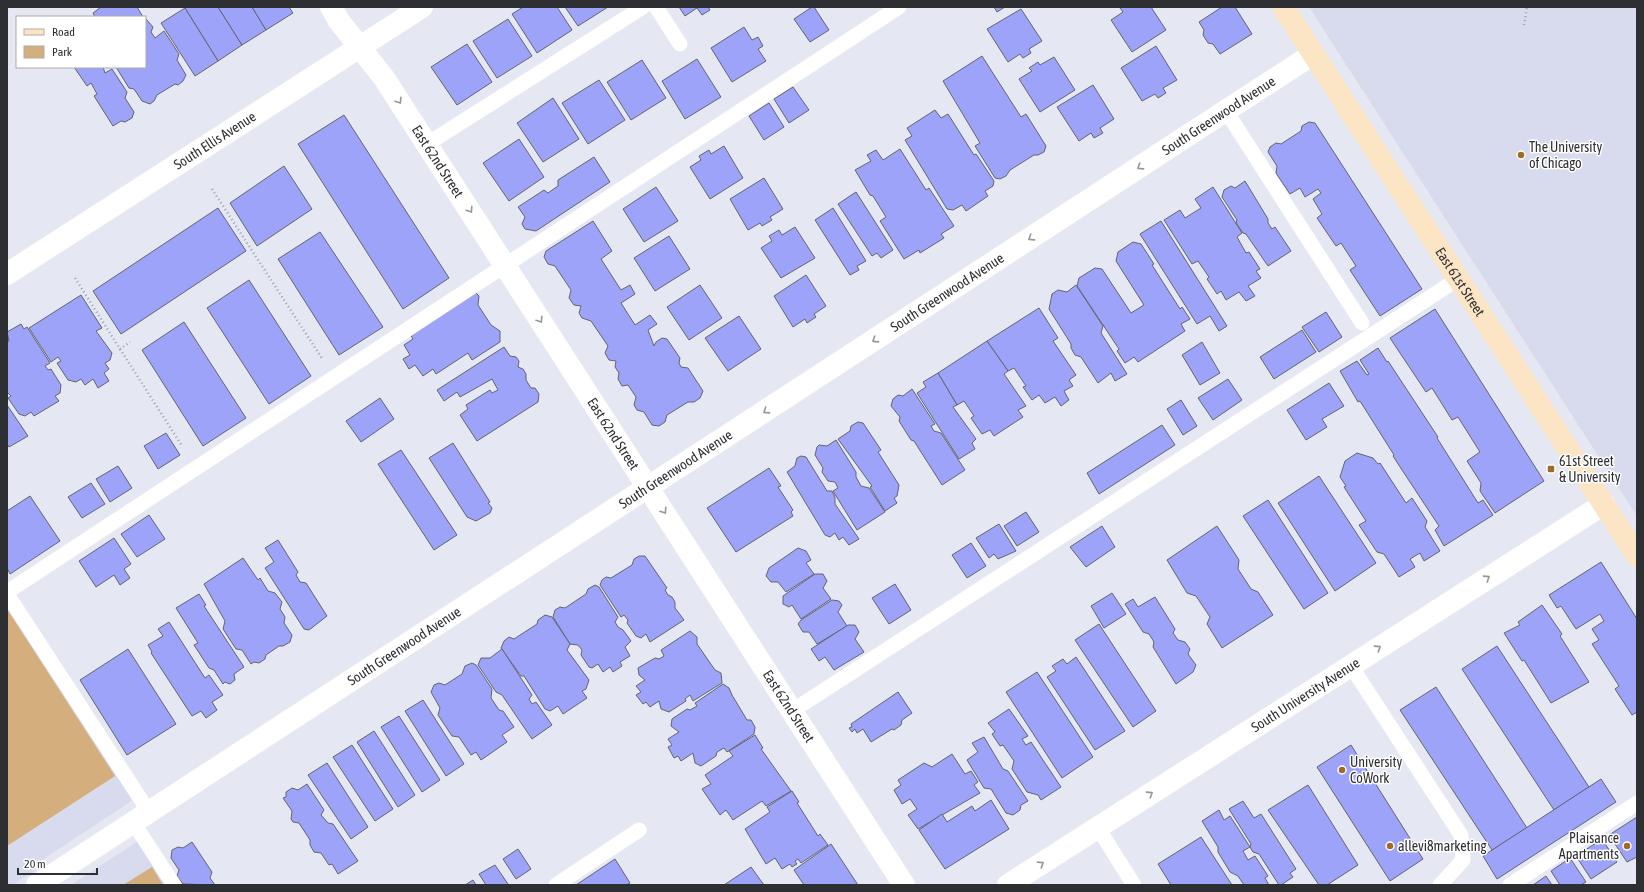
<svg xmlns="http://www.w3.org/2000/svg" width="1644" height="892" font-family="'Asap Condensed',sans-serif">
  <rect width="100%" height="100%" fill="#e5e7f3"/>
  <!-- built -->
  <g fill="#d8daed">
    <polygon points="1309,7 1637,7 1637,516"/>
    <polygon points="7,594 139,796 39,862 35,871 12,885 7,885"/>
    <polygon points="143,838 174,885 71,885"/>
  </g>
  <!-- green -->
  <g fill="#d5ae7e">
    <polygon points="7,609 115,776 7,846"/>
    <polygon points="152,867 163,885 123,885"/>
  </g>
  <!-- building -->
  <g fill="#9da3f8" stroke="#63656f">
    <polygon points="101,7 137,7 143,17 95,17 93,13"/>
    <polygon points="186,7 218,7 242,45 218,61 185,8"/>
    <polygon points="218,7 252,7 266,30 242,45"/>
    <polygon points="252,7 289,7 293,13 266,30"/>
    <polygon points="523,7 557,7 572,30 537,53 512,14"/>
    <polygon points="565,7 608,7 578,26"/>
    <polygon points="679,7 708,7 710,10 702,15 697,8 685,16"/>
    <polygon points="812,7 814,7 829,30 810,42 794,19"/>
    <polygon points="994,7 1005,7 997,12"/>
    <polygon points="1122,7 1151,7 1166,30 1132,52 1111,20 1123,12 1120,8"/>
    <polygon points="1222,7 1235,7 1252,34 1220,54 1213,44 1208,43 1203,35 1204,30 1199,22"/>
    <polygon points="185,8 218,61 195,76 161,23"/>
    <polygon points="1021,9 1042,41 1029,49 1031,53 1023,58 1020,54 1008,62 987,29"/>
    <polygon points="145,18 153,27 151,32 155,38 164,31 179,54 177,60 186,75 183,81 178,85 175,84 157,95 154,101 150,104 142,101 134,89 129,88 116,67 145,67"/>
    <polygon points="508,19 532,56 497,78 473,41"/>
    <polygon points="744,27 752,40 758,37 763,46 758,49 766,61 732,82 711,48"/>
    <polygon points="467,44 492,82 457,105 431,67"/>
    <polygon points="1156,46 1177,80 1163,88 1166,93 1158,98 1155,94 1142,101 1121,68"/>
    <polygon points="982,56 1021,117 1026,114 1046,146 1044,152 1038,155 1034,155 1010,170 1006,176 1000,179 995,178 975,146 980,143 943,81"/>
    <polygon points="1054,57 1075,90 1040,112 1019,79 1032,71 1029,68 1038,62 1040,65"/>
    <polygon points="697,59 721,97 685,119 662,81"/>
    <polygon points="642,60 666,98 631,120 607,82"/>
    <polygon points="74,67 103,67 105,73 112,69 127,92 125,98 134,112 132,118 125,122 121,121 113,126 94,96 97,94 91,83 87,86"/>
    <polygon points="599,80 625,120 588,144 562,103"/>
    <polygon points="1093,85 1114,119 1100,128 1103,133 1094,138 1091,133 1079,141 1057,107"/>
    <polygon points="793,87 809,110 789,123 774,99"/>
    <polygon points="553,98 579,139 543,162 517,123"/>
    <polygon points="769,103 784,127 764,140 749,116"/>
    <polygon points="935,110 941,118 948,114 974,155 976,154 994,181 993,186 985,191 988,196 966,211 962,205 953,210 947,209 905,140 912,136 907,128"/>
    <polygon points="344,115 449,278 403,309 298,144"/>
    <polygon points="1309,122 1315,123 1422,289 1380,316 1350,270 1356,266 1341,243 1336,246 1317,218 1322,214 1313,199 1321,193 1318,189 1305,197 1300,188 1290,194 1276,173 1277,166 1268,152 1270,147 1276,143 1281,144 1301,131 1302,126"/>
    <polygon points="519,139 544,177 509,201 483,163"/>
    <polygon points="724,146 743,178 710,199 690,167 701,160 699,156 709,150 711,154"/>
    <polygon points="900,149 926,190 929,188 954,226 941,234 944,238 920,253 919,250 904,259 880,221 886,217 873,196 870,195 855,170 871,161 867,155 876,150 883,160"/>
    <polygon points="594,157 610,182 536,231 525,229 522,224 525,217 518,207 544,190 548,193 558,186 558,180"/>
    <polygon points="284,166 312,209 257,246 230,203"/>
    <polygon points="764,178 783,209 770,217 772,220 762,226 760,223 748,230 730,199"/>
    <polygon points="1245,181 1268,219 1268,223 1272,229 1275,227 1291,251 1268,266 1246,234 1243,233 1236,223 1237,220 1222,197 1224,190 1231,186 1235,188"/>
    <polygon points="656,187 678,221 644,242 623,209"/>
    <polygon points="1213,187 1242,233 1237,237 1246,253 1249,252 1260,269 1256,271 1261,278 1248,286 1255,296 1246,301 1239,292 1226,300 1221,291 1217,294 1207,279 1209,277 1198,261 1192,264 1164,220 1180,210 1185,218 1201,208 1195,199"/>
    <polygon points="856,192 893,250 881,258 877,253 872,256 838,204"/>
    <polygon points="218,208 246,251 121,334 93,291"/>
    <polygon points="833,208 866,261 857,266 859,270 850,275 815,220"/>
    <polygon points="593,221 612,251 601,259 621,290 630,285 635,294 621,303 635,325 650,315 657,324 648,330 654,346 656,342 662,338 667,339 680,358 679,363 681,367 688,368 703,391 700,398 694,402 688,402 667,415 665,422 659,426 652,425 644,412 637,410 634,405 636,397 628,385 622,386 618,379 619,373 615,367 616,361 609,360 605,353 608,346 591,321 582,318 579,313 581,306 574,305 569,298 571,290 555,266 548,264 544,257 546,251"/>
    <polygon points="1161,221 1227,326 1219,331 1210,316 1197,324 1140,234"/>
    <polygon points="795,227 815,258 781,278 761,248 772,241 769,236 779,230 782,235"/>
    <polygon points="320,232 383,327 339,355 278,259"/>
    <polygon points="669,236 690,269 655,291 634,258"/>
    <polygon points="1133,242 1141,244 1154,264 1152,265 1180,309 1182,307 1190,319 1181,324 1185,331 1138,362 1134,357 1125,363 1117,351 1119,349 1077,286 1079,278 1095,268 1102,269 1131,313 1144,305 1116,261 1118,252"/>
    <polygon points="806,275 826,306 814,314 816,317 807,323 805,319 793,327 774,296"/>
    <polygon points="249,280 311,376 269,404 207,308"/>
    <polygon points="700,285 722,318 689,340 667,307"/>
    <polygon points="1076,285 1103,326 1101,333 1127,374 1115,381 1111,373 1098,383 1081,357 1075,355 1071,348 1071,344 1049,309 1052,294 1058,290 1067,292"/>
    <polygon points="475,292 479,296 478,305 491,325 500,331 500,342 472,360 468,353 436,374 433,369 423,376 415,365 409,369 403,359 410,355 404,345 413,339 409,332"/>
    <polygon points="81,295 102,328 96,331 112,353 110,360 105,363 109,369 104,373 109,381 98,388 93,379 85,385 81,379 76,382 68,380 57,363 61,361 58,357 51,362 29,328"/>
    <polygon points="1039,308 1058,338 1053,341 1076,375 1069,380 1073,386 1064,391 1069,400 1061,406 1055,397 1045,403 1039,395 1032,400 1023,387 1026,386 1014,368 1008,371 987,341"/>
    <polygon points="1435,309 1544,481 1495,513 1480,491 1481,483 1467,461 1480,452 1458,417 1452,420 1432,388 1426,392 1390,338"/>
    <polygon points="1326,312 1342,337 1319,352 1302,327"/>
    <polygon points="739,316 761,349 728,371 705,338"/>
    <polygon points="184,322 246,418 203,446 142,350"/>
    <polygon points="21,324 24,329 27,327 50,363 45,366 48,370 51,369 61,385 60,393 55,396 59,401 34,416 31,412 25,416 19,414 8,398 11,396 7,392 7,342 9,341 7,332"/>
    <polygon points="1302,330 1316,352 1274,379 1260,357"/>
    <polygon points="987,341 1008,371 1004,374 1026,406 1018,410 1023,417 994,436 990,430 982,434 971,418 974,416 964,401 957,405 938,373"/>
    <polygon points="1202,342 1220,373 1200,385 1182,355"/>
    <polygon points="504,347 510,356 516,357 519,361 518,367 523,369 526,374 526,380 531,388 535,388 539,394 538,402 477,441 460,415 468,409 466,405 490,390 492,393 498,390 492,379 460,397 457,392 444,401 437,390"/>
    <polygon points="1378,348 1387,362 1388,361 1438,437 1437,438 1478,503 1483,500 1493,515 1444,546 1435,530 1439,526 1402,470 1393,456 1394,455 1360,401 1358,402 1340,371 1357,361 1367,375 1369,374 1360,360"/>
    <polygon points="938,373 957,405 953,407 976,439 972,443 975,449 959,459 917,393 926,387 923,382"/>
    <polygon points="1228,379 1242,400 1213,420 1198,398"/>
    <polygon points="1329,383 1344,406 1322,419 1327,427 1306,440 1287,410"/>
    <polygon points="912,389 935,424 931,426 934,431 941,433 965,470 942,485 914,441 911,440 899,421 900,417 891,406 893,399 898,395 903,396"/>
    <polygon points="380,398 394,419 361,442 346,421"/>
    <polygon points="1181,400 1197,426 1183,435 1167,409"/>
    <polygon points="7,405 28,436 9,447 7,444"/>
    <polygon points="858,422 863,423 881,450 878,452 899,485 897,496 894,498 897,503 885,511 870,487 872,486 838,439 850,431 851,426"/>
    <polygon points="1162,425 1175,445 1099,494 1087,473"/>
    <polygon points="166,433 180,455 158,469 144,446"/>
    <polygon points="836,440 856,472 856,477 861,486 869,488 885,512 857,530 833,491 838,488 835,482 828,481 822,472 823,468 815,455 817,447 819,445 827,446"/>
    <polygon points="453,443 490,502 488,503 492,508 490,513 476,521 467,517 429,458"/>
    <polygon points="401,450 457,535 434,550 378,464"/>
    <polygon points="1357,453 1373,458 1378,464 1380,463 1406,503 1412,498 1427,521 1425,527 1440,551 1424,561 1420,553 1410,559 1415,567 1399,577 1384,554 1377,552 1359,525 1366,521 1344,487 1346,486 1340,477 1345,461"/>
    <polygon points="801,456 806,457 827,491 832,491 835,497 835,504 859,539 849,545 843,537 839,540 835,533 830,537 825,535 787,472 795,466 797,458"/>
    <polygon points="118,466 132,488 110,502 96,479"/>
    <polygon points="769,468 781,486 778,487 793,510 791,512 793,516 736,552 707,508"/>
    <polygon points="1319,476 1376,563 1335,591 1278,503"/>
    <polygon points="91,483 105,504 82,518 68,497"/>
    <polygon points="30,496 60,541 10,574 7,568 7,511"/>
    <polygon points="1268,500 1328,593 1304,609 1243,516"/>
    <polygon points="1026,512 1039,532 1017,546 1004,526"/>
    <polygon points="149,515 165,539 137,557 121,534"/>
    <polygon points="999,524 1016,551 998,559 994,554 989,558 976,538"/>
    <polygon points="1102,526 1115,547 1086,567 1070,547"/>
    <polygon points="1217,526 1239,560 1238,569 1251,589 1258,592 1273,615 1222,648 1207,624 1210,617 1196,596 1187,593 1167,560"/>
    <polygon points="114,538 131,564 124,569 130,578 120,585 114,575 96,587 79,561"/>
    <polygon points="278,540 298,572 296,575 300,582 306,583 327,616 309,630 304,629 265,568 274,562 265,548"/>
    <polygon points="971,543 986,566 967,578 952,555"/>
    <polygon points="798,548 806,551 811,560 806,563 814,574 786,592 778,582 771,582 766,576 769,568"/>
    <polygon points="639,556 645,556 667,588 665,590 668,595 672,597 675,602 675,608 684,620 650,642 646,634 641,638 636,636 627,623 628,620 624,615 621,617 600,585 602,580 606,577 611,578 632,565 634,559"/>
    <polygon points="243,558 258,580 260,578 268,591 275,593 282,602 280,609 285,617 284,623 292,635 290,642 283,646 279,646 266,655 265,659 259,663 254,662 251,664 242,650 236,649 223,629 225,621 204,584"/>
    <polygon points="1601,562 1637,619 1637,712 1632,715 1615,689 1619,686 1592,644 1599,640 1592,629 1604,621 1600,614 1576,629 1561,606 1557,608 1549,595"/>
    <polygon points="815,574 823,574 827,581 823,588 831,599 801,619 792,605 789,607 783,604 783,596"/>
    <polygon points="895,584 911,610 889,624 872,598"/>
    <polygon points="595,585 599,587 618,617 615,622 618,627 623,630 631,641 625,647 630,656 620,662 622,666 613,672 610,667 603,672 598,664 592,668 589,667 581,655 582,650 578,645 570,644 553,617 555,610 560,607 565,608 586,594 588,589"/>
    <polygon points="1112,593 1126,614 1104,628 1091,606"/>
    <polygon points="199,594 206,605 204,606 244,667 234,674 235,680 230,684 225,682 223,684 214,670 209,668 194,645 198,643 176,608"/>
    <polygon points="1155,597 1175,629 1173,633 1178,640 1185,642 1190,649 1188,654 1196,665 1193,672 1176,684 1153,647 1154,642 1149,634 1143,632 1125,604 1133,599 1138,607"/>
    <polygon points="832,600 839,601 842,605 838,612 847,626 817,644 809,632 803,632 798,624 801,620"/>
    <polygon points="1542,605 1562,634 1560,636 1589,682 1551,703 1524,660 1522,661 1504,633 1520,625 1518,622"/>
    <polygon points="545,615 552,617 570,644 567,650 589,680 586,689 582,691 587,698 563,714 558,706 550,711 545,709 524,676 521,676 501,648 504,641 509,637 514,639 537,624 538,620"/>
    <polygon points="169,622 205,678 209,675 223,695 212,702 217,710 206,718 201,711 192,716 151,653 152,652 148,645 163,636 158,629"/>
    <polygon points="1099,624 1156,711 1133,727 1075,640"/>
    <polygon points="848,625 855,625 859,632 855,639 864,652 834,670 825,657 819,661 811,649"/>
    <polygon points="690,631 697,637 697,644 715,670 721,673 722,683 693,701 690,695 685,699 686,701 669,712 661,709 659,701 650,707 646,702 643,704 636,695 641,692 636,686 645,680 639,675 638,668 655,658 659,659 664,656 661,650"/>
    <polygon points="1497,646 1589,787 1554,810 1462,669"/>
    <polygon points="128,649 176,724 127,755 80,680"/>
    <polygon points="502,649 532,695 529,699 532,704 536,702 552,725 532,739 502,695 496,692 478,665 481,658 490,658"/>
    <polygon points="1076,657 1125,731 1095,750 1047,677 1056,671 1052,666 1063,659 1067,664"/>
    <polygon points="472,663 476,665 492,689 491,698 499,710 503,711 514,727 502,735 507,742 481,760 476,752 471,755 459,737 452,736 438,715 440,708 431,692 434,685 439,683 445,685 462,674 465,666"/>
    <polygon points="1037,672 1093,757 1062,778 1006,692"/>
    <polygon points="723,684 729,688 732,695 747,720 751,720 755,727 754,734 727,752 724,748 717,752 716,756 701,766 695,763 693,753 681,761 678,756 674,758 668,747 672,745 668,739 679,732 671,726 672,719 687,709 690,710 697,706 695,703"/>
    <polygon points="1436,687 1527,828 1492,850 1400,710"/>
    <polygon points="898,692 912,713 902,720 901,725 894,730 892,729 871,742 863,729 857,733 855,729 852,732 849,728 852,727 851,724"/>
    <polygon points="423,700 464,764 446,776 405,711"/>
    <polygon points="1009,709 1028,736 1022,739 1026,745 1031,742 1061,787 1041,800 1038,795 1027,792 1012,769 1014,761 1003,745 1000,746 992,734 995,732 988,723"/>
    <polygon points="399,716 440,780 422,792 381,727"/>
    <polygon points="374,731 415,795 398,807 357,742"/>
    <polygon points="755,735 763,748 761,749 791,791 766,806 762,801 733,820 726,810 720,815 702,789 711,784 705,775 733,756 729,751"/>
    <polygon points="984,737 1003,769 1008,771 1028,801 1021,805 1020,810 1013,815 1006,813 991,789 984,788 967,760 978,752 972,743"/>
    <polygon points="352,745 393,809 375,821 333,757"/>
    <polygon points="1351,745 1423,859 1390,881 1317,767"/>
    <polygon points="952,754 965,774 971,771 978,782 974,785 980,793 918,829 908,815 917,809 910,799 902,804 894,790 901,785 898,780 924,763 932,767"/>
    <polygon points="327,763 368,827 351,839 308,775"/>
    <polygon points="1601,779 1616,802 1497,879 1483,856"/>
    <polygon points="307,784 324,810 321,815 328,823 333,824 358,861 338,874 332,864 329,865 321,853 314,852 310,845 310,840 299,823 293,822 291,819 292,811 283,798 286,797 286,792 292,788 298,790"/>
    <polygon points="1308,785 1358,865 1327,885 1319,885 1268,810"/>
    <polygon points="792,791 799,802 797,803 818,836 820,834 828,845 801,863 798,859 795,861 797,864 792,867 790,864 782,869 775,858 766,864 745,829 770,812 767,807"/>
    <polygon points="991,800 1009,829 945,869 919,830 942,814 947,822 972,806 975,811"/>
    <polygon points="1243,801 1254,818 1261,814 1296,869 1290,873 1293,877 1281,885 1279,885 1259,854 1253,852 1250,847 1251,844 1229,809"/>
    <polygon points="1219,810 1224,820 1230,816 1250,847 1243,851 1248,860 1255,856 1268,876 1265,878 1269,885 1244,885 1238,876 1230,872 1218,852 1218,847 1202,821"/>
    <polygon points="1637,817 1637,857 1627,862 1609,835"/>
    <polygon points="1201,837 1232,885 1171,885 1158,864"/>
    <polygon points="1602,839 1617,862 1591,879 1576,856"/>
    <polygon points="192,842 212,872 210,878 215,885 183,884 177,876 179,870 171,858 172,850 178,847 183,848"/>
    <polygon points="831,844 858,885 804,885 794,870"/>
    <polygon points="518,849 531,869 516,879 503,859"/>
    <polygon points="1570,858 1586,882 1581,885 1560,885 1551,871"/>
    <polygon points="615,859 630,883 626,885 576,885"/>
    <polygon points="495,865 508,884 507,885 486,885 479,874"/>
    <polygon points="751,867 764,885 724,885"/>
    <polygon points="1546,876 1552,885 1533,885"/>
    <polygon points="473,880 476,885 465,885"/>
  </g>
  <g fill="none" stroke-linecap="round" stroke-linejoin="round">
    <!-- path -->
    <g stroke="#9fa1a9" stroke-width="2.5" stroke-dasharray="1 3" stroke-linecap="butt">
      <polyline points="1524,25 1527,7"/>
      <polyline points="212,189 323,360"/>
      <polyline points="75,278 120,349 130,342"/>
      <polyline points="120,349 182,446"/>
    </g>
    <!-- lane -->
    <g stroke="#fff" stroke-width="15">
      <polyline points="656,7 680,44"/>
      <polyline points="1226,111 1362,323"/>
      <polyline points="427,144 643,7"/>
      <polyline points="7,592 899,7"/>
      <polyline points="7,594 149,812"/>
      <polyline points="1351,666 1461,835 1463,860 1440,885"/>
      <polyline points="792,711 1458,279"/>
      <polyline points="133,822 174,885"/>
      <polyline points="1098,828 1134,885"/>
      <polyline points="556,885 639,830"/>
      <polyline points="1510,885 1637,803"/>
    </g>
    <!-- street -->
    <g stroke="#fff" stroke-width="22">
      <path id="s1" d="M331,7L339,21L384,78L904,885"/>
      <path id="s2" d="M7,274L422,7"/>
      <path id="s3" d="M37,885L1313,54"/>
      <path id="s4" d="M1008,885L1604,504"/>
    </g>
    <!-- secondary -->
    <path stroke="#fce5c4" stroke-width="22" id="s5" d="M1283,7L1637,556"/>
  </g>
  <!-- one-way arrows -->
  <defs><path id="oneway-chevron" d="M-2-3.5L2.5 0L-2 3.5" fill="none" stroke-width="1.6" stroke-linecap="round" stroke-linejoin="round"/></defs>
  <g stroke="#969799">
    <use href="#oneway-chevron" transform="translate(399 101) rotate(57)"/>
    <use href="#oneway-chevron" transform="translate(1140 167) rotate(147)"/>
    <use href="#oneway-chevron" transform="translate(470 210) rotate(57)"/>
    <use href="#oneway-chevron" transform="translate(1031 238) rotate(147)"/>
    <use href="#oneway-chevron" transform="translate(540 320) rotate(57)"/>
    <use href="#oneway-chevron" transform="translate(875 340) rotate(147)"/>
    <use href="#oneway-chevron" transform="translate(766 411) rotate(147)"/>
    <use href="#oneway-chevron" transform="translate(664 511) rotate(57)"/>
    <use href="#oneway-chevron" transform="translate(1487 578) rotate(-33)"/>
    <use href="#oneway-chevron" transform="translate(1378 648) rotate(-33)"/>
    <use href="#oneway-chevron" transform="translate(1150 794) rotate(-33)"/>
    <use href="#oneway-chevron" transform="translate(1041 864) rotate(-33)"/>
  </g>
  <!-- markers -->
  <g fill="#a06c23" stroke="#fff" stroke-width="1.5">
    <circle cx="1521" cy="155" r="4"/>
    <rect x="1547" y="465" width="8" height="8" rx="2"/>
    <circle cx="1342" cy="770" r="4"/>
    <circle cx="1390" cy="846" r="4"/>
    <circle cx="1627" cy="846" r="4"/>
  </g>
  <g text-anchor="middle" stroke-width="3" stroke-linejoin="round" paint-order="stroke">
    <!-- street labels -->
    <g font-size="14" fill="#2e2f33" stroke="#fff">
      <text dy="5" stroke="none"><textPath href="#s3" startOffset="1410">South Greenwood Avenue</textPath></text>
      <text dy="5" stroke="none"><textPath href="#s2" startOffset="247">South Ellis Avenue</textPath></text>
      <text dy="5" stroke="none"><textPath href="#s1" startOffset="188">East 62nd Street</textPath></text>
      <text dy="5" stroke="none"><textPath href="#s5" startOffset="327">East 61st Street</textPath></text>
      <text dy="5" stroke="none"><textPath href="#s3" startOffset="1086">South Greenwood Avenue</textPath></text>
      <text dy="5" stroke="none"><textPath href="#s1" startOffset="512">East 62nd Street</textPath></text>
      <text dy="5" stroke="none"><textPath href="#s3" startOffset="762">South Greenwood Avenue</textPath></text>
      <text dy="5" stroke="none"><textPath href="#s3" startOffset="438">South Greenwood Avenue</textPath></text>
      <text dy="5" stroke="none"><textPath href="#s4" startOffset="353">South University Avenue</textPath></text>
      <text dy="5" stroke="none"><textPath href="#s1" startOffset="836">East 62nd Street</textPath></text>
    </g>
    <!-- poi labels -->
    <g font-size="14" fill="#2e2f33" stroke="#fff" text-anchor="start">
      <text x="1529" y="152">The University<tspan x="1529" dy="16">of Chicago</tspan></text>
      <text x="1559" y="466">61st Street<tspan x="1559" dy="16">&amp; University</tspan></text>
      <text x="1350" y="767">University<tspan x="1350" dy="16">CoWork</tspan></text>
      <text x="1619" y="843" text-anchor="end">Plaisance<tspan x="1619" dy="16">Apartments</tspan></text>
      <text x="1398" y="851">allevi8marketing</text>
    </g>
  </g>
  <!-- border -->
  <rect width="1644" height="892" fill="none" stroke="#2e2f33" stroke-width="16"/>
  <!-- legend -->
  <rect x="16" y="16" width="130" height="52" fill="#ffffff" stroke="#abacad"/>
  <rect x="24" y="29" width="20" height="6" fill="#fce5c4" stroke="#abacad"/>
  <text x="52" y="36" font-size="12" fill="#2e2f33">Road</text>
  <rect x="24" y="46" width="20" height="12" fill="#d5ae7e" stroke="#abacad"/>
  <text x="52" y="56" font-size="12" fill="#2e2f33">Park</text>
  <!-- scale -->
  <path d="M18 868v6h79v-6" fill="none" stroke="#2e2f33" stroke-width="2"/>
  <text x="24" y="868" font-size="12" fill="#2e2f33" stroke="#ffffff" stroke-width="3" paint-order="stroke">20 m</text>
</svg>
